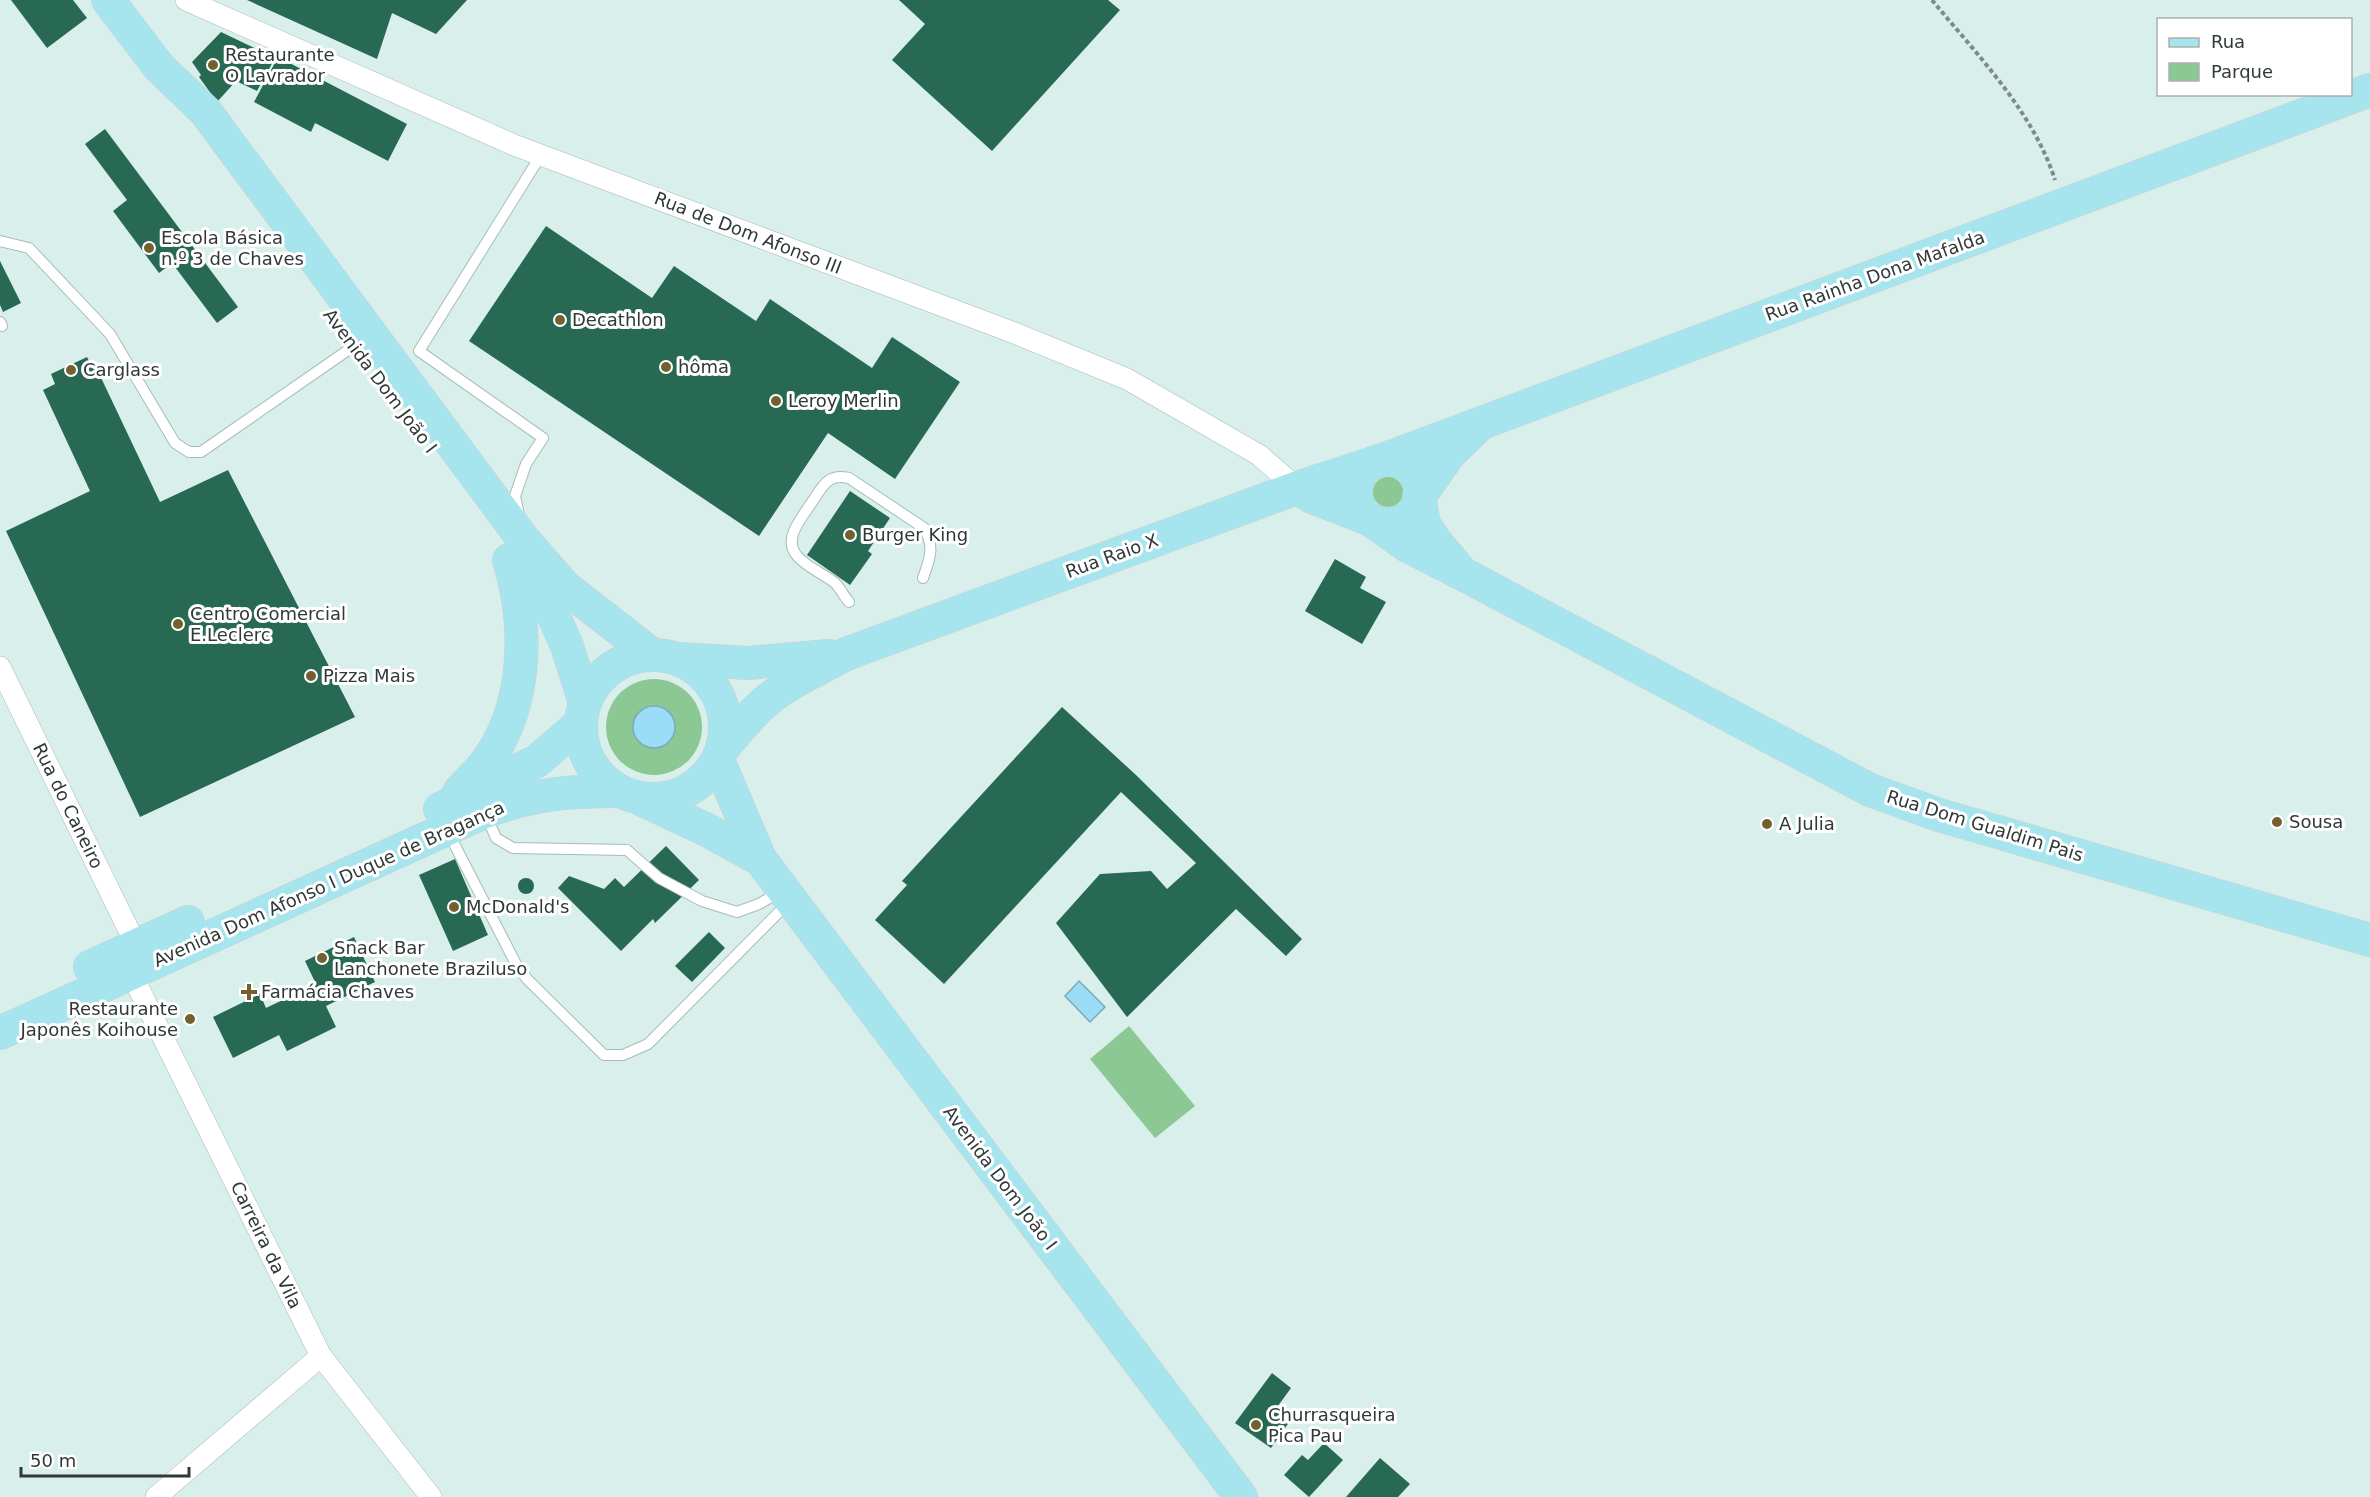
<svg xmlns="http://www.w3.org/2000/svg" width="2370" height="1497" font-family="'DejaVu Sans',sans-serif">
  <rect width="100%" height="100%" fill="#d9efec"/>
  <!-- green -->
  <g fill="#8bc893">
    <circle cx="1387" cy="491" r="21"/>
    <circle cx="654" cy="727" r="48"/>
    <polygon points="1129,1026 1195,1106 1155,1138 1090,1059"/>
  </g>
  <!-- water -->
  <g fill="#9bdcf7" stroke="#7babbe" stroke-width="1.5">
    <circle cx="654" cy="727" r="21"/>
    <polygon points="1079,981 1105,1007 1090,1022 1065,996"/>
  </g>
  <!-- building -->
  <g fill="#286953">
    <polygon points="11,0 73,0 87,18 47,48"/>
    <polygon points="247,0 467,0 436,34 392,13 377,59"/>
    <polygon points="899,0 1108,0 1120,10 992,151 892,60 925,24"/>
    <polygon points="221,32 275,58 257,91 236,81 217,102 199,77 201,75 192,62"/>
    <polygon points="278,57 407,124 388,161 315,123 311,132 254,102"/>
    <polygon points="105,129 238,307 217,323 172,263 159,273 113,211 127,200 85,144"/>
    <polygon points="546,226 652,298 674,266 756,321 770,299 872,368 892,337 960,382 895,479 828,433 759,536 469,341"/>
    <polygon points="0,261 21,303 3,312 0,305"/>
    <polygon points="87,357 92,367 95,365 160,502 228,470 355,717 140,817 6,531 90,491 43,390 55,384 51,374"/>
    <polygon points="850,491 890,518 868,551 872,554 850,585 807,555"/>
    <polygon points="1335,559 1366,577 1360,588 1386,602 1362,644 1305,611"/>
    <polygon points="1062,707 1136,775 1302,939 1286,956 1236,909 1127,1017 1056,923 1100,874 1151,871 1167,889 1196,863 1121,792 944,984 875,920 907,885 902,881"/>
    <polygon points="666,846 699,880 655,923 653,919 621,951 558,888 569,876 604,889 615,878 624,887"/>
    <polygon points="455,859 488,935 453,951 419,875"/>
    <circle cx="526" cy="886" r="8"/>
    <polygon points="709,932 725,948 692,982 675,966"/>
    <polygon points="354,937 375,982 326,1006 336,1027 287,1051 279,1035 233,1058 213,1017 260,994 266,1008 316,984 305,961"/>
    <polygon points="1272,1373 1291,1388 1275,1410 1290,1421 1271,1448 1235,1423"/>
    <polygon points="1324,1443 1343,1460 1309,1497 1284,1475 1302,1455 1308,1460"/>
    <polygon points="1380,1458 1410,1484 1398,1497 1346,1497"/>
  </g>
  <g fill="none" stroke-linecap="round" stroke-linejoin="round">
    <defs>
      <g id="service">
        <polyline points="0,241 29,248 110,334 175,443 189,452 201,452 354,346"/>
        <polyline points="0,322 2,326"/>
        <polyline points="519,515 515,496 526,464 543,438 419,351 541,155"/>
        <path d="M849,602C844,596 840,588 835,583C818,569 782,559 794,531C800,518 809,507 816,496C825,482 831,474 849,478L924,528C935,547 930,558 923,578"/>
        <polyline points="486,815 496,838 513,848 627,850 659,878 702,901 737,912 759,904 781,891"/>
        <polyline points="448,832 516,964 527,979 604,1055 623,1055 648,1044 789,902"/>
      </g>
      <g id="minor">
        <polyline points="186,0 514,145 1012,332 1127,379 1259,455 1297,488"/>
        <polyline points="0,667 141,955"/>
        <polyline points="131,973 321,1356 431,1497"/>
        <polyline points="156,1497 321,1356"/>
      </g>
      <g id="primary">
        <polyline points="108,0 159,67 205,111 523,539 565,587 651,654"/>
        <circle cx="1388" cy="492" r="32"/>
        <polyline points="1297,488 1312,497 1371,520 1406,545 1463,574 1870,790 1939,815 2370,940"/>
        <polyline points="1457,567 1435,541 1424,524 1419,497 1450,453 1475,429"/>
        <polyline points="520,568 548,603 567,646 585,703"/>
        <circle cx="653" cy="727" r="72"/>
        <polyline points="678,659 748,663 829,656"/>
        <path d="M723,748C736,732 749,716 765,702C789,682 819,669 846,654L1297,488L1380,461L2370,90"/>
        <polyline points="718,760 760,859 1241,1497"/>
        <path d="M459,792C467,783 476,775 484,765C528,709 529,625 509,560"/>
        <polyline points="641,799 707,830 760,859"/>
        <polyline points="440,809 537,761 581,723"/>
        <polyline points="90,967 188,922"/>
        <path d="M0,1033L484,812C533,794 567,791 619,791"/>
      </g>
    </defs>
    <!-- service casing -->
    <use href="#service" stroke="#a7bcba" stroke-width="12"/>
    <!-- minor casing -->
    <use href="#minor" stroke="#a7bcba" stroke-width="22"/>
    <!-- primary casing -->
    <use href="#primary" stroke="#cdcfcf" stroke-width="34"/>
    <!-- path -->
    <path stroke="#7d8c8a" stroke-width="4" stroke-dasharray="4.5 3" stroke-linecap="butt" d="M1932,0C1977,55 2033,111 2055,180"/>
    <!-- service -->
    <use href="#service" stroke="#fff" stroke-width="10"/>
    <!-- minor -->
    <use href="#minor" stroke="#fff" stroke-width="21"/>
    <!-- primary -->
    <use href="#primary" stroke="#a7e5ee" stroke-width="33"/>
  </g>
  <!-- markers -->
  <g fill="#72602e" stroke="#fff" stroke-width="2">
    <circle cx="213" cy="65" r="6"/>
    <circle cx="149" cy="248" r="6"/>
    <circle cx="560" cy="320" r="6"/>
    <circle cx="666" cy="367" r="6"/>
    <circle cx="71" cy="370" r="6"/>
    <circle cx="776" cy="401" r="6"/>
    <circle cx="850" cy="535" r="6"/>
    <circle cx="178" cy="624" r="6"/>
    <circle cx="311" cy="676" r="6"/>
    <circle cx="2277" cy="822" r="6"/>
    <circle cx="1767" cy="824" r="6"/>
    <circle cx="454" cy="907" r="6"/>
    <circle cx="322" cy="958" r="6"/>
    <path d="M246 983h6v6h6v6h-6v6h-6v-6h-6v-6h6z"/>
    <circle cx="190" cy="1019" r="6"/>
    <circle cx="1256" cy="1425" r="6"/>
  </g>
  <g text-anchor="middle" stroke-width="6" stroke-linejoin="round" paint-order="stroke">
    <!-- poi labels -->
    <g font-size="18" fill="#303938" stroke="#fff" text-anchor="start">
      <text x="225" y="61">Restaurante<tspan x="225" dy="21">O Lavrador</tspan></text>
      <text x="161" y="244">Escola Básica<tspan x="161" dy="21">n.º 3 de Chaves</tspan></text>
      <text x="572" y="326">Decathlon</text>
      <text x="678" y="373">hôma</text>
      <text x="83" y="376">Carglass</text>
      <text x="788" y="407">Leroy Merlin</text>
      <text x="862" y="541">Burger King</text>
      <text x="190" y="620">Centro Comercial<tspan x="190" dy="21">E.Leclerc</tspan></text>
      <text x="323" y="682">Pizza Mais</text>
      <text x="2289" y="828">Sousa</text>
      <text x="1779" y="830">A Julia</text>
      <text x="466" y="913">McDonald's</text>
      <text x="334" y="954">Snack Bar<tspan x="334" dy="21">Lanchonete Braziluso</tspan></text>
      <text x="261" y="998">Farmácia Chaves</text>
      <text x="178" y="1015" text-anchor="end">Restaurante<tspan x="178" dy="21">Japonês Koihouse</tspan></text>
      <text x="1268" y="1421">Churrasqueira<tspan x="1268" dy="21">Pica Pau</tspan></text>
    </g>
    <!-- street labels -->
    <g font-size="18" fill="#303938" stroke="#fff">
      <text transform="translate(748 233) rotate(21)" y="6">Rua de Dom Afonso III</text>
      <text transform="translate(1875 276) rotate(-20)" y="6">Rua Rainha Dona Mafalda</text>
      <text transform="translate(380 381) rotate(53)" y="6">Avenida Dom João I</text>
      <text transform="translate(1112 556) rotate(-20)" y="6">Rua Raio X</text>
      <text transform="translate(68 806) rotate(64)" y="6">Rua do Caneiro</text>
      <text transform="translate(1985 826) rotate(17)" y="6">Rua Dom Gualdim Pais</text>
      <text transform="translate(329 884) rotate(-24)" y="6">Avenida Dom Afonso I Duque de Bragança</text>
      <text transform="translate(1000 1178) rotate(53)" y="6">Avenida Dom João I</text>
      <text transform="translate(266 1245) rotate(64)" y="6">Carreira da Vila</text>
    </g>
  </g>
  <!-- legend -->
  <rect x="2157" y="18" width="195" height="78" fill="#ffffff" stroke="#acb0af" stroke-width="1.5"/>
  <rect x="2169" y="38" width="30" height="9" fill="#a7e5ee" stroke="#acb0af" stroke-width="1.5"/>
  <text x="2211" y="48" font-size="18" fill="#303938">Rua</text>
  <rect x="2169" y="63" width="30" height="18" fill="#8bc893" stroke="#acb0af" stroke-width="1.5"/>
  <text x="2211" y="78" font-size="18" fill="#303938">Parque</text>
  <!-- scale -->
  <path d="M21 1467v9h168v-9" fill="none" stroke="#303938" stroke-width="3"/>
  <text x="30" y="1467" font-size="18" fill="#303938" stroke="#ffffff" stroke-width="4.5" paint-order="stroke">50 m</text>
</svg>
